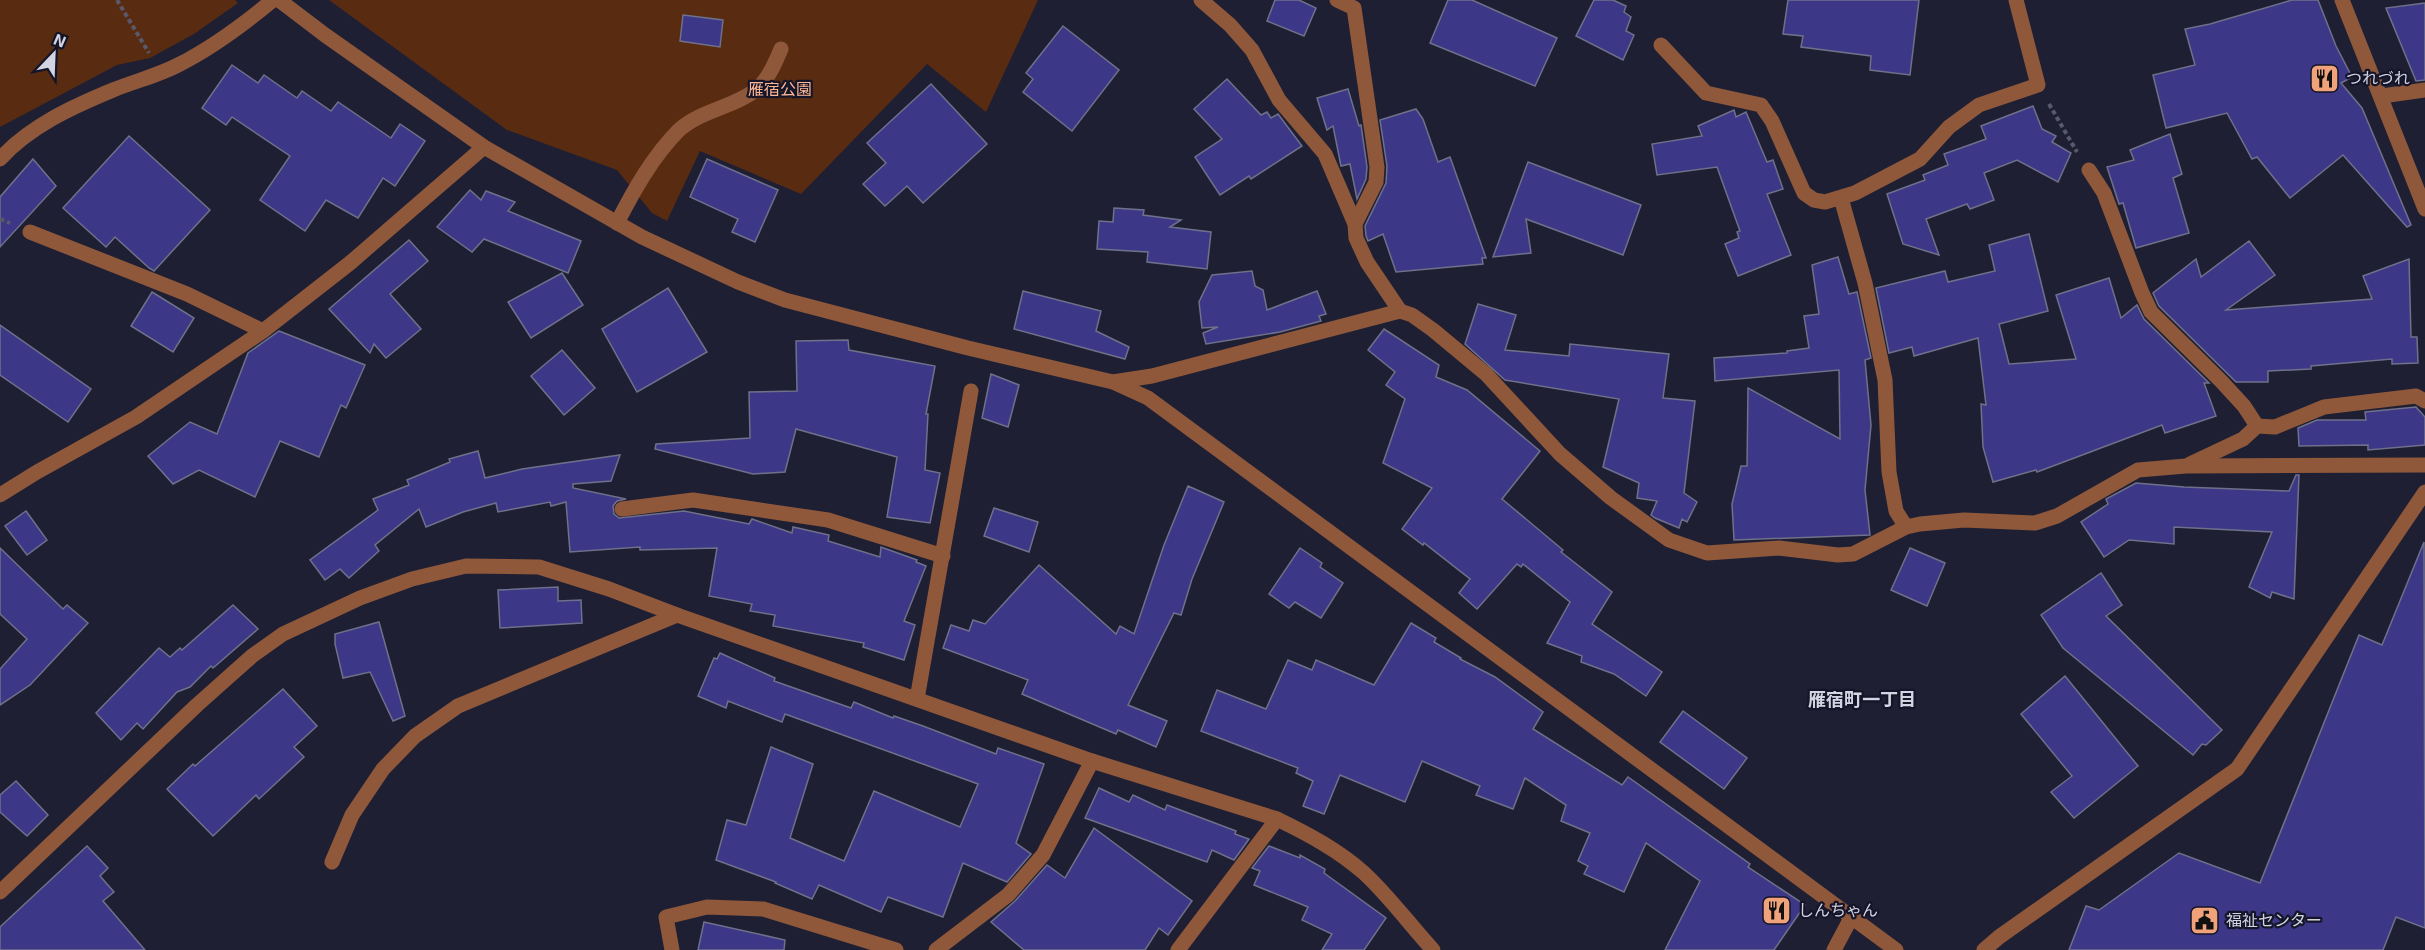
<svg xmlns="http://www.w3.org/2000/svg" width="2425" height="950" font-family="'Exo 2','Noto Sans JP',sans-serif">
  <rect width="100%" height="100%" fill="#1e1f33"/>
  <!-- green -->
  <g fill="#592b11">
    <polygon points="0,0 235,0 238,3 194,34 150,58 117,65 0,127"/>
    <polygon points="329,0 1038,0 986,112 927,64 801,194 700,151 667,221 652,213 617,170 507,130"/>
  </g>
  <!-- building -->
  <g fill="#3d3787" stroke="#6f708a" stroke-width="1.5">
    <polygon points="1275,0 1299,0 1316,8 1304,36 1267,21"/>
    <polygon points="1448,0 1472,0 1557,38 1535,86 1430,43"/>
    <polygon points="1594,0 1613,0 1626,6 1624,12 1631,17 1626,31 1634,35 1623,60 1576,36"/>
    <polygon points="1788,0 1919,0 1910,75 1870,70 1871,56 1801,47 1803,36 1783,34"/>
    <polygon points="2292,0 2318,0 2336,46 2352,77 2341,83 2362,108 2411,225 2407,227 2343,155 2290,198 2257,157 2252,159 2227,113 2166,128 2153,75 2195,65 2185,29 2210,24"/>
    <polygon points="2425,3 2425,80 2416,81 2386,8"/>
    <polygon points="683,15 723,20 720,47 680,41"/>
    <polygon points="1063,26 1119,70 1072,131 1023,92 1033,79 1026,73"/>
    <polygon points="232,65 258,83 264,75 297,98 302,91 331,111 338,102 391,138 400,124 425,141 395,186 383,178 358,218 326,200 305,231 260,200 290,156 232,117 226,125 202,108"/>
    <polygon points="1227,79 1261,115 1267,112 1271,118 1278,114 1302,146 1251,179 1249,176 1220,195 1195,157 1222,139 1194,109"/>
    <polygon points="931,84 987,144 923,203 907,186 885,206 863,184 886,163 867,143"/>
    <polygon points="1348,89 1359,126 1361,125 1367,167 1366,179 1357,199 1350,164 1341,166 1333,126 1327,130 1317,98"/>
    <polygon points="2033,106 2042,129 2056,136 2052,142 2071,153 2058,182 2017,160 1984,173 1994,200 1970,209 1967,204 1926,219 1939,255 1903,244 1887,194 1925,180 1923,175 1948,165 1944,154 1986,139 1981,126"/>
    <polygon points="1416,109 1423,119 1438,162 1450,157 1486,258 1482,258 1483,264 1396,272 1383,234 1368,241 1366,236 1365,226 1386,183 1387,166 1380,120"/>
    <polygon points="1734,110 1736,117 1746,112 1767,162 1773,160 1783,189 1767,194 1791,255 1738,276 1725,244 1739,238 1737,232 1740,231 1717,167 1657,175 1652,144 1702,136 1698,126"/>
    <polygon points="2170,134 2182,174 2173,178 2189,233 2136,248 2123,203 2119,204 2107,167 2134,160 2130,150"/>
    <polygon points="129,136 210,210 154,271 149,268 115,237 106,247 63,208"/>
    <polygon points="33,159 56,186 0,247 0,197"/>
    <polygon points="707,159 778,190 755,242 732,232 738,219 690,197"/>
    <polygon points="1528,162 1641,205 1623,255 1526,219 1531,253 1493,257"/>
    <polygon points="470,190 481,200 486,191 515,202 508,211 581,241 568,273 484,239 472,252 437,227"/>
    <polygon points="1114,208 1144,210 1143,215 1181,220 1170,227 1211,232 1207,269 1147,262 1148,252 1097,249 1099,221 1113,222"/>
    <polygon points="2029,234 2048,311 1999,324 2009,364 2076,359 2056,295 2109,278 2121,318 2137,305 2144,319 2209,383 2204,383 2216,416 2165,433 2162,425 2037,472 2036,470 1993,482 1983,447 1981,404 1986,405 1978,338 1914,356 1912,347 1889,353 1876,288 1945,271 1948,282 1995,271 1989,245"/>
    <polygon points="409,240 428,261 390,294 421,329 386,358 374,344 370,353 329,309"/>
    <polygon points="2249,241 2275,275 2226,310 2372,299 2363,276 2409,259 2411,337 2417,337 2418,363 2392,364 2392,359 2311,366 2311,369 2268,371 2268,382 2236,382 2159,306 2153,293 2196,259 2201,277"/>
    <polygon points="1838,257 1849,294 1857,292 1871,358 1865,360 1871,425 1865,490 1870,535 1734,540 1732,504 1741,466 1747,466 1748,388 1840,439 1839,370 1715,381 1714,358 1787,353 1787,351 1809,348 1804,316 1819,314 1812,265"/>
    <polygon points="1252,271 1255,286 1263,290 1267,310 1317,291 1326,314 1319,316 1321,321 1280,332 1206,344 1203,333 1218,327 1202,328 1199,302 1212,275"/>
    <polygon points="562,273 583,305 531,338 508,302"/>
    <polygon points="668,288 707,352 637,392 602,329"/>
    <polygon points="1023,291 1101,311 1096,331 1129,347 1125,359 1014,329"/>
    <polygon points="152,292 194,318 173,352 131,326"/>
    <polygon points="1478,304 1516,315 1505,350 1569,356 1570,344 1669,354 1663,398 1695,401 1684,493 1697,502 1687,522 1682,519 1679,528 1655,518 1651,515 1657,501 1637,498 1639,483 1603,467 1619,399 1505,380 1465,344"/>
    <polygon points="0,325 91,389 68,422 0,375"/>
    <polygon points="1384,329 1439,365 1436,377 1467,390 1540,451 1502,499 1563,550 1561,552 1612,592 1592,624 1662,672 1646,696 1614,674 1581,662 1582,656 1547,643 1570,602 1523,564 1521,567 1517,564 1477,609 1459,593 1470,579 1424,543 1423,545 1402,529 1432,488 1383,463 1405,399 1386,385 1395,372 1368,350"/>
    <polygon points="279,331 365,365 346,408 341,405 319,457 280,441 255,497 199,470 173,484 148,456 190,422 217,434 248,353"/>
    <polygon points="848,340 849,350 935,366 926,414 928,414 925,470 940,473 930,523 887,517 897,457 796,429 785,472 753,474 655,449 656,444 750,438 749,392 797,391 796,341"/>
    <polygon points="562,350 595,388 564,415 531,376"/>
    <polygon points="991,374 1019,385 1008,427 982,418"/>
    <polygon points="2416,407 2425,417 2425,445 2368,450 2368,445 2299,446 2298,428 2317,420 2366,420 2365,412"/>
    <polygon points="478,451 485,478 522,469 620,455 611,481 573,484 573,488 626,499 617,501 613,506 614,514 619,518 684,511 749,524 752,519 792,533 793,527 829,535 828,541 880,557 881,547 917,560 916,562 926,566 904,621 915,625 904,660 863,647 864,643 773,626 775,615 750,611 752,604 709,596 717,548 640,550 640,547 570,552 566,502 551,506 550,502 498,512 496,503 463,512 426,527 419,509 375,545 379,551 349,578 340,569 325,580 310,560 378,510 373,499 409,485 407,480 450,462 449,459"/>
    <polygon points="2296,475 2299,475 2294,599 2272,592 2270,598 2249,587 2272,532 2174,527 2174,544 2129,540 2104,557 2081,522 2108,504 2106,499 2136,483 2184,487 2289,491"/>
    <polygon points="1188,486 1224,502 1192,579 1181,615 1174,613 1128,705 1167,721 1156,747 1118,730 1116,734 1022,694 1028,680 943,648 951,625 969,631 973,620 985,624 1039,565 1116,634 1120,626 1134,634 1164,545"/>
    <polygon points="994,508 1038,522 1029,552 984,536"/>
    <polygon points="26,511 47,540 27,555 5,526"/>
    <polygon points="2424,542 2425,928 2396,917 2383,950 2069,950 2086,906 2099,910 2179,853 2260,883 2359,635 2382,645"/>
    <polygon points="0,548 63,609 67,605 88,623 30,685 0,705 0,669 27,639 0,614"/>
    <polygon points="1300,548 1322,563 1320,567 1343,583 1321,618 1295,602 1289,608 1269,594"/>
    <polygon points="1910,548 1945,563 1927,606 1891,590"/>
    <polygon points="2101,573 2122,605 2106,616 2222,730 2206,745 2202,744 2193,755 2063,648 2041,615"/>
    <polygon points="558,587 558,601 581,600 582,623 500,628 498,590"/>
    <polygon points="233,605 258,629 213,668 211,666 190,687 177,692 143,729 137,723 121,740 96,713 159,648 170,657 180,648 182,650"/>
    <polygon points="379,622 405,716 393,721 370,672 343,678 335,644 335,634"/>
    <polygon points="1411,623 1436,638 1434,642 1461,658 1460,659 1495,677 1543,712 1533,729 1622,785 1628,777 1750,864 1748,867 1805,905 1774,950 1665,950 1700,881 1646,843 1624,892 1584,874 1588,866 1578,861 1590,833 1561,821 1566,805 1525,778 1513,809 1476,795 1480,786 1422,761 1405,802 1340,775 1324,814 1303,806 1313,781 1296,773 1298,768 1201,731 1217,690 1266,709 1288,660 1312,670 1316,660 1374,685"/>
    <polygon points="720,653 775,678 774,681 851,708 854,702 893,718 894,716 923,726 996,754 998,748 1044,764 1016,843 1031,854 1007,882 963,863 943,917 888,897 881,912 819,885 812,899 775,883 776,882 716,860 727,820 746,825 771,747 813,764 790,838 844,861 874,791 960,827 978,784 785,714 782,722 728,701 726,708 698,696 714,658 717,659"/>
    <polygon points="2065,676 2138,766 2074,818 2051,792 2072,776 2021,714"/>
    <polygon points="283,689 317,726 294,747 304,757 259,799 256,795 213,836 167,789 193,764 195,766"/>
    <polygon points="1683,711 1747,758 1724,789 1660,742"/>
    <polygon points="16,781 48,815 27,836 0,812 0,795"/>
    <polygon points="1099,788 1129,802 1133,795 1165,810 1167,805 1236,831 1235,834 1249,839 1234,860 1212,850 1207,862 1085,818"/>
    <polygon points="1094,828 1192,901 1168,935 1159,928 1145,950 1024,950 991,922 1015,901 1047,865 1065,878"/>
    <polygon points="87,846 108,868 100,876 114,892 103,901 145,950 0,950 0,927"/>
    <polygon points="1269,846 1300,858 1300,855 1325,869 1324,873 1386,918 1364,950 1322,950 1332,934 1302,920 1308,907 1254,885 1260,871 1252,868"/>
    <polygon points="704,922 785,940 784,950 698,950"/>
  </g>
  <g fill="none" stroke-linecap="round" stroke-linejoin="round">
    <!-- path -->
    <g stroke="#58596b" stroke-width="4" stroke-dasharray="4.5 3" stroke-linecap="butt">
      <polyline points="117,0 149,53"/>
      <polyline points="2049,104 2077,152"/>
      <polyline points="0,219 10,223"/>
    </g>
    <!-- minor -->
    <g stroke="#8f583b" stroke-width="15">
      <polyline points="279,0 325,35 484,147 642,237 738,282 785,300 968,348 1113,382 1148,398 1896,950"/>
      <polyline points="1201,0 1230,25 1252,50 1279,100 1325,154 1355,224"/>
      <polyline points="1337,0 1354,8 1377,167 1376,182 1355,224 1356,238 1367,262 1400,311"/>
      <polyline points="2342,0 2425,209"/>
      <polyline points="1661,45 1706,93 1761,105 1772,121 1804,193 1814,200 1825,202 1855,193 1920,159 1949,127 1979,105 2038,85 2016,0"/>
      <polyline points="2382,96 2425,90"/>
      <path d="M0,159C30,126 72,107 113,90C135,81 157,76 178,65C212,48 244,24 273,0"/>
      <polyline points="2089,170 2104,193 2142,293 2151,312 2221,381 2244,406 2257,426"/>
      <polyline points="1841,198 1865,283 1885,380 1889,472 1896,511 1906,527"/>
      <path d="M617,223C634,190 653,156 679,130C701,110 735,107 757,89C769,78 775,63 781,49"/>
      <polyline points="30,232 187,294 263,331"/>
      <polyline points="1113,382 1152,376 1400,311 1412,315 1433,330 1486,374 1560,454 1611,498 1669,540 1707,553 1779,548 1838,555 1853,554 1906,527 1920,524 1964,520 2035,523 2057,516 2138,470 2186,466 2425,465"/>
      <polyline points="2190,464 2243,439 2257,426 2275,427 2324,407 2416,396 2425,401"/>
      <polyline points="0,495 37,472 136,417 263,331 350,263 484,147"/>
      <polyline points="622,509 693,500 828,520 943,556"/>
      <polyline points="917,699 971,391"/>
      <polyline points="332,862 352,815 383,769 415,736 458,706 677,615"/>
      <path d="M0,892L197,705L252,656L283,634L360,598L412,579L466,566L539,567L609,589L677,615L1092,761L1277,819C1308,834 1338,850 1364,873C1389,896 1410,925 1433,950"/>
      <polyline points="672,950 666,917 707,907 763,909 896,950"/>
      <polyline points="936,950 1008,895 1043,855 1092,761"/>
      <polyline points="1178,950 1277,819"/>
      <polyline points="1834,950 1851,918"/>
      <polyline points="1984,950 1999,937 2237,769 2425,492"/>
    </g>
  </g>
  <!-- icons -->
  <defs>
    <symbol id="restaurant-square" viewBox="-11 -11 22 22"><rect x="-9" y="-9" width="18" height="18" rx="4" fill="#f0a27a" stroke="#151529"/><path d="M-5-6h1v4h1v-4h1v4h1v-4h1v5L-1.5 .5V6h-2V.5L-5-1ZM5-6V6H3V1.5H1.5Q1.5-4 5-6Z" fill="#111"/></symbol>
    <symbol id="civic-square" viewBox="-11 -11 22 22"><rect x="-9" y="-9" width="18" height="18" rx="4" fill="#f0a27a" stroke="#151529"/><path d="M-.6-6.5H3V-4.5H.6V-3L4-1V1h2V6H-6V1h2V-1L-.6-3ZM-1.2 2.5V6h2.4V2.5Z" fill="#111"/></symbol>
  </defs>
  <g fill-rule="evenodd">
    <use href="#restaurant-square" x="2308" y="62" width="33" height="33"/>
    <use href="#restaurant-square" x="1760" y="894" width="33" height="33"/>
    <use href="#civic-square" x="2188" y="904" width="33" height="33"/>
  </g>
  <g text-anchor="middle" stroke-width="4.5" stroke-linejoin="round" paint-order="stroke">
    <!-- poi labels -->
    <g font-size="16" fill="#d3d4e2" stroke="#151529" text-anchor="start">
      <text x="2346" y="84">つれづれ</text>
      <text x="1798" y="916">しんちゃん</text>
      <text x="2226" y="926">福祉センター</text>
    </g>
    <!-- park labels -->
    <g font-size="16" fill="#feb794" stroke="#151529">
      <text x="780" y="95">雁宿公園</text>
    </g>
    <!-- neighbourhood labels -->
    <g font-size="18" font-weight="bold" fill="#d3d4e2" stroke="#151529">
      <text x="1862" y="706">雁宿町一丁目</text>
    </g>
  </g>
  <!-- north arrow -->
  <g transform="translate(54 54) rotate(23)" stroke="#151529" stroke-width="4.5" paint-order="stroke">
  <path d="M0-4.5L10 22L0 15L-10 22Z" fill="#d3d4e2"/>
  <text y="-9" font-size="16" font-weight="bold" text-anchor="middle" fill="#d3d4e2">N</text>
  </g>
</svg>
